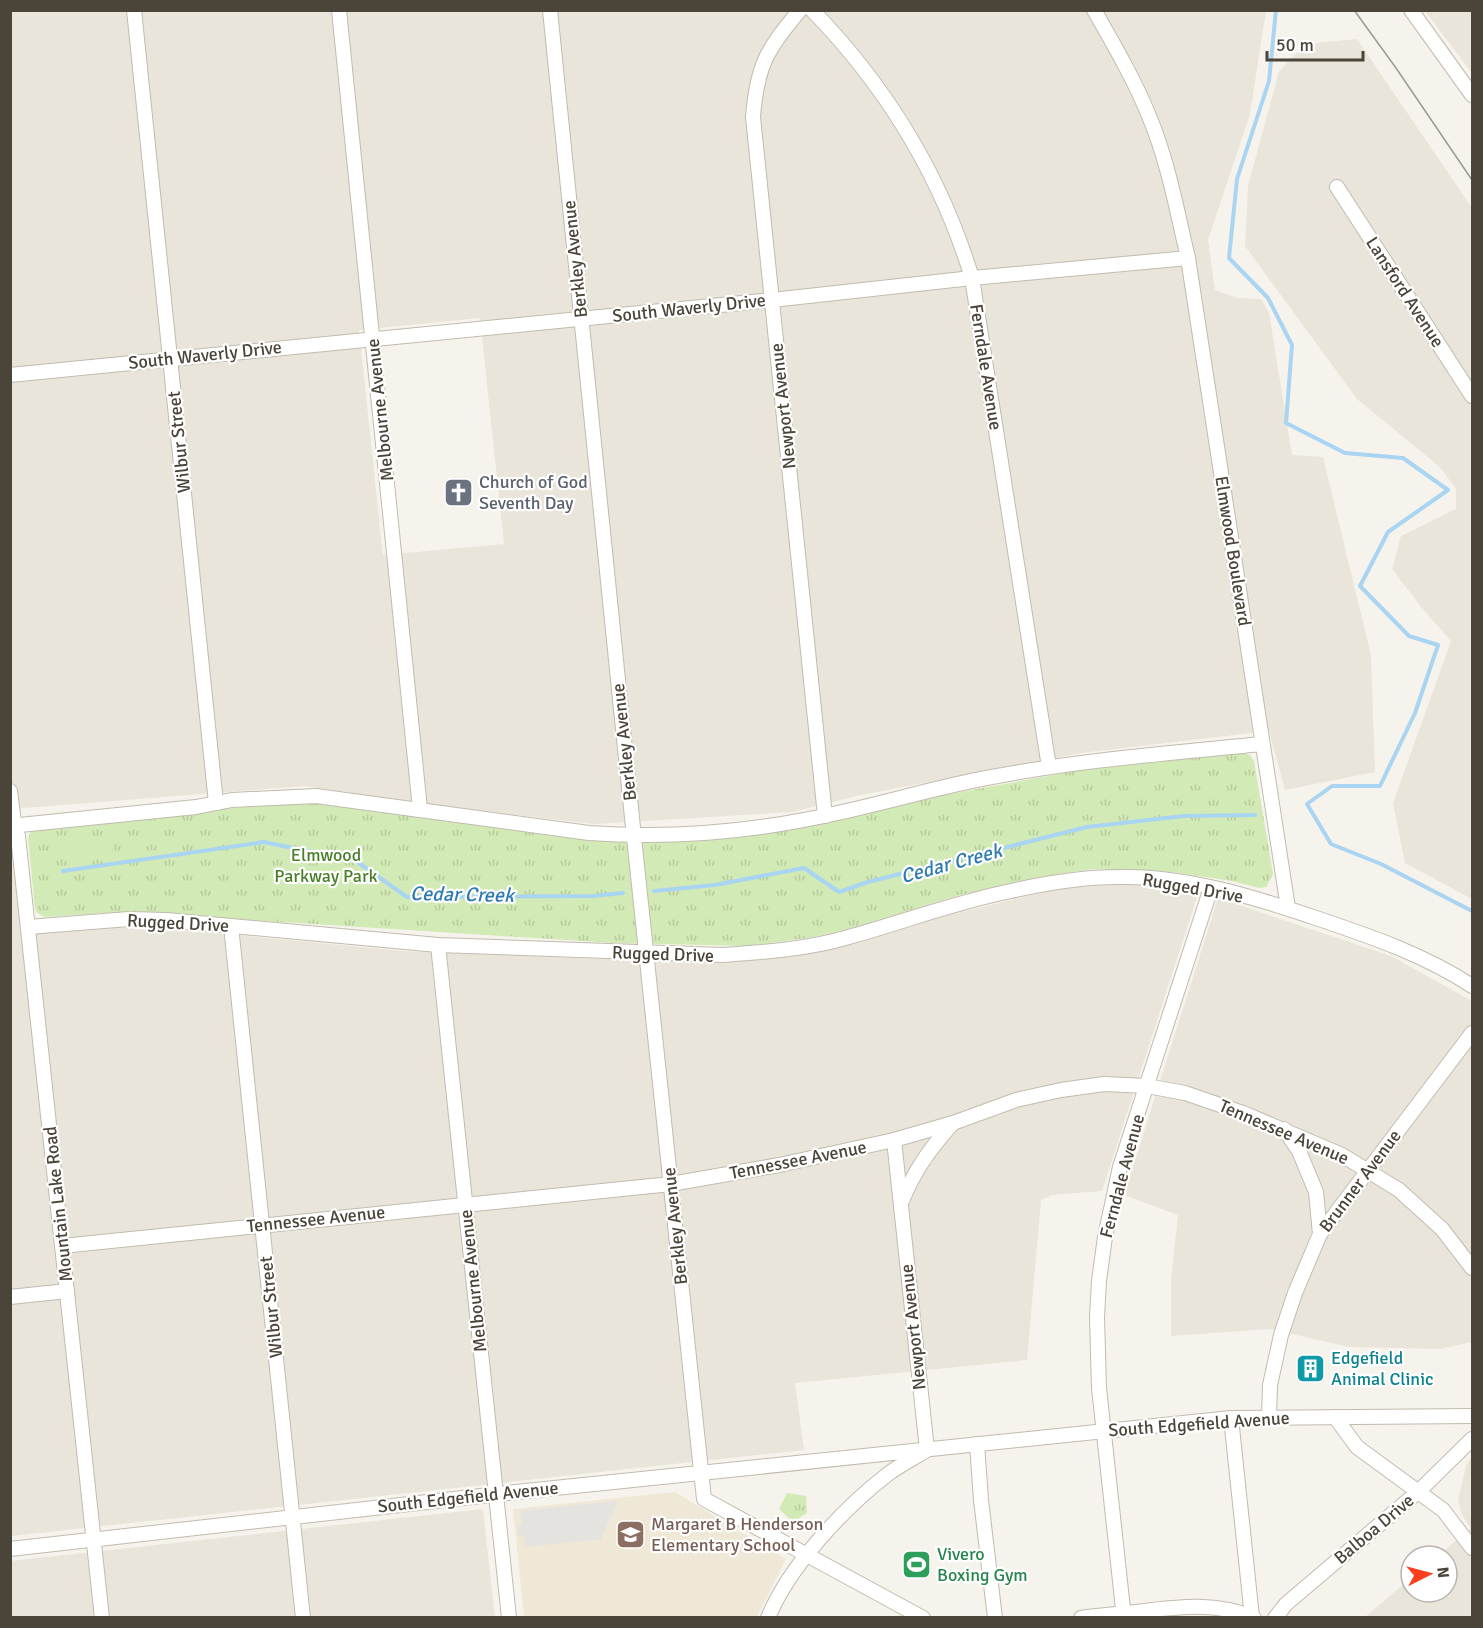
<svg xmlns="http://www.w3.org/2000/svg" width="1483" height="1628" font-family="Signika,sans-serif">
  <defs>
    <pattern id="park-tufts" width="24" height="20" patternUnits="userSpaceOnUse" patternTransform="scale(1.5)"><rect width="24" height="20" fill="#d2eab5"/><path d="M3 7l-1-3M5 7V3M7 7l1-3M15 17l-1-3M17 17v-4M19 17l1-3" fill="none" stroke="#b6ca9c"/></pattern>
  </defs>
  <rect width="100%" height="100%" fill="#f6f3ec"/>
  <!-- residential -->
  <g fill="#eae5da" fill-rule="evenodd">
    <path d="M11,11H1266L1250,114L1208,240L1215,290L1237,298L1261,299L1269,313L1292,455L1323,457L1371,655L1375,772L1285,790L1269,731L1081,753L861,795L792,812L594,824L410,802L305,786L11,809ZM480,318L504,544L383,555L359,330Z"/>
    <polygon points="1425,11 1472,11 1472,73"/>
    <polygon points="1357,39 1472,208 1472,899 1405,863 1393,803 1451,641 1422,608 1392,569 1401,536 1456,509 1456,489 1440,467 1357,399 1245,246 1248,186 1279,71 1306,44"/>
    <polygon points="10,842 13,843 21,933 102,927 196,931 402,951 599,959 754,959 839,948 950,915 1060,888 1135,884 1198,894 1102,1191 1052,1195 1041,1200 1027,1360 795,1383 804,1450 11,1536"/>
    <polygon points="1218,898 1391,956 1472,1001 1472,1342 1440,1349 1349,1347 1270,1329 1171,1336 1171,1279 1178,1215 1124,1195"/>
    <polygon points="1472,1458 1472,1617 1364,1618 1411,1578 1411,1592 1447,1592 1447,1556 1438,1556 1471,1528 1462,1515 1458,1500 1467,1463"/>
    <polygon points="483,1509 495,1617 11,1617 10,1561"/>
  </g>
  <!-- education -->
  <polygon fill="#efe8d6" points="675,1492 786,1559 757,1617 524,1617 513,1509"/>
  <!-- park -->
  <g fill="url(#park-tufts)">
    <polygon points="1243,753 1250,755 1254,761 1273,874 1266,887 1259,888 1232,881 1172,872 1095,869 1065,873 959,895 853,928 814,937 747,946 614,943 122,912 45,917 37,913 35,909 28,837 32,830 35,830 261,805 318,804 411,813 559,837 602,841 626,842 725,837 792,830 938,796 1098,767"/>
    <polygon points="787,1493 806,1496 807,1513 793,1522 779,1509"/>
  </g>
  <!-- pitch -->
  <polygon fill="#d2eab5" points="108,835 114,852 78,863 72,847"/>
  <!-- parking -->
  <polygon fill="#e5e3e0" points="618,1501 601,1539 525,1547 524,1536 518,1537 517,1526 522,1525 520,1511"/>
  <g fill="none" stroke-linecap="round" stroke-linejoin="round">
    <!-- stream -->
    <g stroke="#a9d4f2" stroke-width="4">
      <polyline points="1276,10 1269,81 1237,179 1229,258 1268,298 1292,345 1286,423 1345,453 1403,458 1448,490 1388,532 1360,586 1409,636 1438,645 1415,713 1380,786 1332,786 1307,804 1331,844 1381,864 1472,911"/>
      <polyline points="63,871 264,842 356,861 407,897 593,896 623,893"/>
      <polyline points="654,891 715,885 804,868 839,892 868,882 1087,827 1184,816 1255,815"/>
    </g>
    <defs>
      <g id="minor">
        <polyline points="134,10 216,803"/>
        <polyline points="339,10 420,809"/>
        <polyline points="550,10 635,847 704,1499 923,1618"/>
        <path d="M800,10C767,49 757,65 753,117L825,816"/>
        <path d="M812,10C886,86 941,176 972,278L1049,767"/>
        <path d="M1094,10C1114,45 1134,79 1149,116C1168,161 1177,211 1188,258L1288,908"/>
        <polyline points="1411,10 1472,95"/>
        <polyline points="1337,187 1472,396"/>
        <polyline points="10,375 772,300 972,278 1188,258"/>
        <polyline points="10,791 13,815 18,836 102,1618"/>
        <path d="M10,826L196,807L232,800L316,796L589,833C672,839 760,831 842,812C892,801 941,786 992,777C1081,760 1172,753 1262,744"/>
        <polyline points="231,926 303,1618"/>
        <path d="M28,927L129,919L166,920L438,945L723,955C766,952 808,949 849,937C903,922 956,902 1011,891C1046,883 1083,877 1119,877C1185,875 1257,898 1319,919C1372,937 1425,955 1472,986"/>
        <polyline points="438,945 509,1618"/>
        <polyline points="1284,1129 1299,1151 1316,1192 1320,1234"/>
        <path d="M901,1203C915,1170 928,1151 952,1124"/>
        <polyline points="62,1246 671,1184 779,1165 894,1140 953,1123 1016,1100 1061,1090 1104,1084 1147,1086 1185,1093 1243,1113 1342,1155 1399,1190 1442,1229 1472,1268"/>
        <polyline points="10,1297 67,1291"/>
        <polyline points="1269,1417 1270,1385 1281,1335 1295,1293 1320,1234 1472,1033"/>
        <polyline points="1335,1417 1357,1447 1443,1510 1472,1548"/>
        <polyline points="1231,1418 1252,1617"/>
        <polyline points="977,1444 981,1500 995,1618"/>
        <polyline points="10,1549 507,1493 1231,1418 1472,1416"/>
        <path d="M768,1618C789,1566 844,1508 888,1474C900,1465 914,1458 927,1450L894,1140"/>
        <path d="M1081,1618C1099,1615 1117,1614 1136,1612C1176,1607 1216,1601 1254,1618"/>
        <polyline points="1124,1618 1099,1388 1097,1317 1099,1281 1105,1237 1120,1167 1211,888"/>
        <polyline points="1275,1618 1286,1604 1419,1491 1472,1439"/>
      </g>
    </defs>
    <!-- minor casing -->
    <use href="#minor" stroke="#c2bbae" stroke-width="16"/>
    <!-- minor -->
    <use href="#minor" stroke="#fff" stroke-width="14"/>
    <!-- tram -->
    <polyline stroke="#9a9a9a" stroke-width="1.5" points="1354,10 1396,68 1472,180"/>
  </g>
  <!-- icons -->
  <defs>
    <symbol id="church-square" viewBox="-11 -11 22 22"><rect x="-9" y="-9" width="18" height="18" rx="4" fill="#6b7280" stroke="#fff"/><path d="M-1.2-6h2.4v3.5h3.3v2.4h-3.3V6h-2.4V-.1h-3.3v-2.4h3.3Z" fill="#fff"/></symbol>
    <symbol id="building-square" viewBox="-11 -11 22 22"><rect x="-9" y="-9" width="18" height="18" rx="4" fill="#0f9aa8" stroke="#fff"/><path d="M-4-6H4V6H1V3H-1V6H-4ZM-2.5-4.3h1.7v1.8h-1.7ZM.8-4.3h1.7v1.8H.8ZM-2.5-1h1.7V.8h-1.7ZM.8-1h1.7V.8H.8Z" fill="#fff"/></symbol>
    <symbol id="school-square" viewBox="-11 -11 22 22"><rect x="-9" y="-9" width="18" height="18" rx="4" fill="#8d6e63" stroke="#fff"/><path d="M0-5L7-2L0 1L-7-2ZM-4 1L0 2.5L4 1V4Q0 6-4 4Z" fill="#fff"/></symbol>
    <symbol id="stadium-square" viewBox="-11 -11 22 22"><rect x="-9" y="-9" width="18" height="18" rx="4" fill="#2e9e5b" stroke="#fff"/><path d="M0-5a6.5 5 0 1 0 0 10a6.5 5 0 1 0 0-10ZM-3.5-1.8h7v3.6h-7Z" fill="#fff"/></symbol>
  </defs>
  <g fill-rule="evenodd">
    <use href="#church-square" x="442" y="476" width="33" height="33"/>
    <use href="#building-square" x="1294" y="1352" width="33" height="33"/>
    <use href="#school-square" x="614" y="1518" width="33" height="33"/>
    <use href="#stadium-square" x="900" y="1548" width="33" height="33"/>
  </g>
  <g text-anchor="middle" stroke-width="4.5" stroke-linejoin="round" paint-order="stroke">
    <!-- street labels -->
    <g font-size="18" fill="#4b4439" stroke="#fff">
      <text transform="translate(575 259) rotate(-96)" y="6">Berkley Avenue</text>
      <text transform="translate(1405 292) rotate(57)" y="6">Lansford Avenue</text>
      <text transform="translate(689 308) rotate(-6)" y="6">South Waverly Drive</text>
      <text transform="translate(205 355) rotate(-6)" y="6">South Waverly Drive</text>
      <text transform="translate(986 367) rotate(81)" y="6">Ferndale Avenue</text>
      <text transform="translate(783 406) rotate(-96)" y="6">Newport Avenue</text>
      <text transform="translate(380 410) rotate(-96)" y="6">Melbourne Avenue</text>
      <text transform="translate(179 442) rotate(-96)" y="6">Wilbur Street</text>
      <text transform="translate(1233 551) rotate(81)" y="6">Elmwood Boulevard</text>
      <text transform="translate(624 742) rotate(-96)" y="6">Berkley Avenue</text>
      <text transform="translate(1193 888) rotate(10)" y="6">Rugged Drive</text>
      <text transform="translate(178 923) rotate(3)" y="6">Rugged Drive</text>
      <text transform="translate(663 954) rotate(2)" y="6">Rugged Drive</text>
      <text transform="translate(1284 1132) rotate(23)" y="6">Tennessee Avenue</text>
      <text transform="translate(798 1160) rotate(-11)" y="6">Tennessee Avenue</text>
      <text transform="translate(1122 1176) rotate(-75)" y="6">Ferndale Avenue</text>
      <text transform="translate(1360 1181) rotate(-53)" y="6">Brunner Avenue</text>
      <text transform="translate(58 1204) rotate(-96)" y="6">Mountain Lake Road</text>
      <text transform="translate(316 1219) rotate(-6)" y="6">Tennessee Avenue</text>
      <text transform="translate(675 1226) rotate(-96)" y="6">Berkley Avenue</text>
      <text transform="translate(473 1281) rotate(-96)" y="6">Melbourne Avenue</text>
      <text transform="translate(271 1307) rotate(-96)" y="6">Wilbur Street</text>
      <text transform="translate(913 1327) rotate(-96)" y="6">Newport Avenue</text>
      <text transform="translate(1199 1424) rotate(-4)" y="6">South Edgefield Avenue</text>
      <text transform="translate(468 1497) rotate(-6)" y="6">South Edgefield Avenue</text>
      <text transform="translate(1374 1529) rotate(-40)" y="6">Balboa Drive</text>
    </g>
    <!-- worship labels -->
    <g font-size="18" fill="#5b616d" stroke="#fff" text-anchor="start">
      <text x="479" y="488">Church of God<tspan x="479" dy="21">Seventh Day</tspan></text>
    </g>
    <!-- park labels -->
    <g font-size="18" fill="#4a7f2a" stroke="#fff">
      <text x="326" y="861">Elmwood<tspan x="326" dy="21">Parkway Park</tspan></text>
    </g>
    <!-- culture labels -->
    <g font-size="18" fill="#0d838f" stroke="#fff" text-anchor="start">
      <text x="1331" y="1364">Edgefield<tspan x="1331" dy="21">Animal Clinic</tspan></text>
    </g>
    <!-- education labels -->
    <g font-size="18" fill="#785e54" stroke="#fff" text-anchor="start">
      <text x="651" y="1530">Margaret B Henderson<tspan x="651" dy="21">Elementary School</tspan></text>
    </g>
    <!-- leisure labels -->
    <g font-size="18" fill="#27864d" stroke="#fff" text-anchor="start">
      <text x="937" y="1560">Vivero<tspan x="937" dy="21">Boxing Gym</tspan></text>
    </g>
    <!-- water labels -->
    <g font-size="20" font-style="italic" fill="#2e7ab2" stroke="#fff">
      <text transform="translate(951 863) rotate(-15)" y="7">Cedar Creek</text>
      <text transform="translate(462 894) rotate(1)" y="7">Cedar Creek</text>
    </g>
  </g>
  <!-- border -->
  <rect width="1483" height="1628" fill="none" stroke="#4b4439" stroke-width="24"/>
  <!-- north arrow -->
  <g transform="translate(1429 1574) rotate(84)"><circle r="28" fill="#ffffff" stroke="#b7b4b0" stroke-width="1.5"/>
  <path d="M0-4.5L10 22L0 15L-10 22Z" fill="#fc3f1d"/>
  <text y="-9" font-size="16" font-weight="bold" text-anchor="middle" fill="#4b4439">N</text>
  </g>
  <!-- scale -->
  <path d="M1267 51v9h96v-9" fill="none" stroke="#4b4439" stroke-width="3"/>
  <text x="1276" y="51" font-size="18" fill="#4b4439" stroke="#ffffff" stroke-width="4.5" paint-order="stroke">50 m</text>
</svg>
